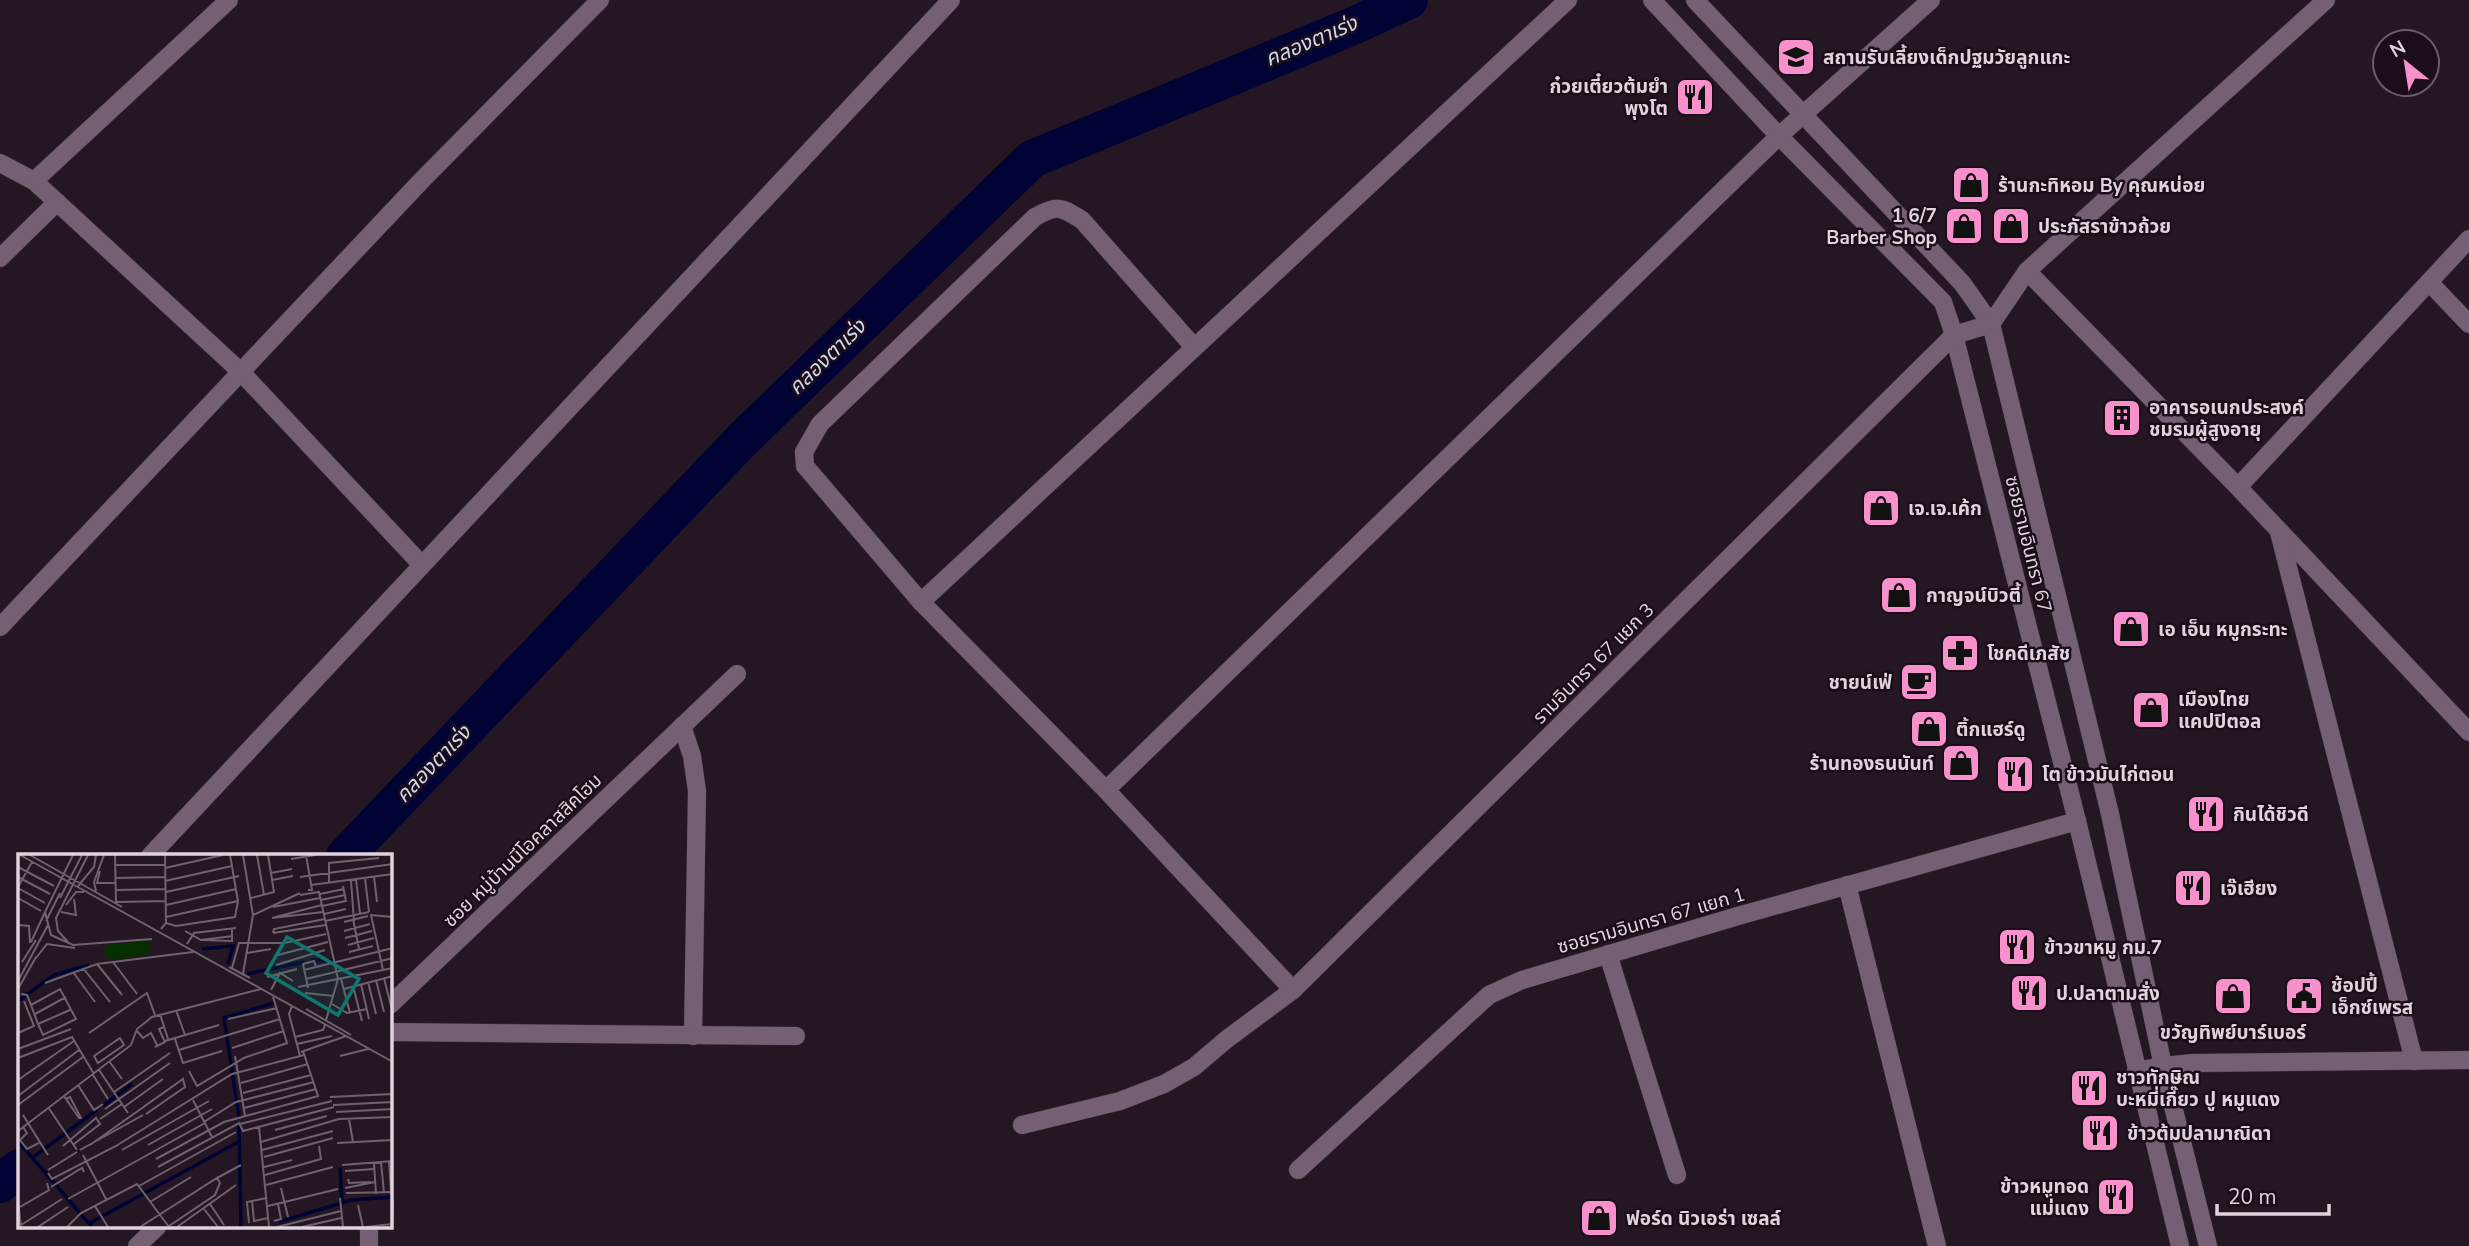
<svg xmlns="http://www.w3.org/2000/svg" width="2469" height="1246" font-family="'Nunito Sans','Noto Sans Thai',sans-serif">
  <rect width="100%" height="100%" fill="#251624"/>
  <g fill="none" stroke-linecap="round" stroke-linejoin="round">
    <!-- canal -->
    <g stroke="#000333" stroke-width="38">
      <polyline points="345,856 741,441 1032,159 1353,26 1409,0"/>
      <polyline points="0,1184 19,1168"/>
    </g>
    <defs>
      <g id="minor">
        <polyline points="1652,0 1779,136 1943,302 1954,335 2077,821 2180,1246"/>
        <polyline points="1695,0 1962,283 1991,324 2110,814 2163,1066 2208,1246"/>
        <polyline points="0,163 34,181 229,0"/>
        <polyline points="34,181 241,372 422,565"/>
        <polyline points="0,258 57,202"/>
        <polyline points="2027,271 2238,487 2469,732"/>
        <polyline points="2429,282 2469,324"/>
        <polyline points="1991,324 2027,271 2326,0"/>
        <path d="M1194,347L1082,220C1061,207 1057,204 1035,217L820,424L804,452L805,466L921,602L1106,790L1293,990"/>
        <polyline points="2238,487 2469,239"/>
        <polyline points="2279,532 2414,1061"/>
        <polyline points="921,602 1568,0"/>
        <polyline points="0,627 422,180 600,0"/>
        <polyline points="682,726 692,756 697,791 693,1036"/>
        <polyline points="1106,790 1779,136 1931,0"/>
        <polyline points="150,856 951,0"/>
        <polyline points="1847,885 1937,1246"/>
        <polyline points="1608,954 1677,1175"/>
        <polyline points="390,1005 737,674"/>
        <polyline points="390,1032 796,1036"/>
        <polyline points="2136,1071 2163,1066 2193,1063 2469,1060"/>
        <polyline points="1022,1125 1120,1101 1164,1084 1194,1067 1227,1039 1293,990 1954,335 1991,324"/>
        <polyline points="1298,1170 1489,995 1522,980 1738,916 2077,821"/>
        <polyline points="369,1227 369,1246"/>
        <polyline points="137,1246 157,1227"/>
      </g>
    </defs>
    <!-- minor casing -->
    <use href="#minor" stroke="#3c313b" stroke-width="19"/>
    <!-- minor -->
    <use href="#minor" stroke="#746072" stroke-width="18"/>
  </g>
  <!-- icons -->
  <defs>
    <symbol id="school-square" viewBox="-11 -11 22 22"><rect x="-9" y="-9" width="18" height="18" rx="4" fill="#f890cc" stroke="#1c0d1b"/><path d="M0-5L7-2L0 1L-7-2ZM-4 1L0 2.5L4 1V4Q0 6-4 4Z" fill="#111"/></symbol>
    <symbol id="restaurant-square" viewBox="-11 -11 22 22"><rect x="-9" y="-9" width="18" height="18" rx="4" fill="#f890cc" stroke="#1c0d1b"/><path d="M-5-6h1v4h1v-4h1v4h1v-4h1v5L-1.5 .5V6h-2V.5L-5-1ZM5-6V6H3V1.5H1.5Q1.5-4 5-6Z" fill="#111"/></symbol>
    <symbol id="shop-square" viewBox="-11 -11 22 22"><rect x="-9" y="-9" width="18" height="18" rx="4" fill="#f890cc" stroke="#1c0d1b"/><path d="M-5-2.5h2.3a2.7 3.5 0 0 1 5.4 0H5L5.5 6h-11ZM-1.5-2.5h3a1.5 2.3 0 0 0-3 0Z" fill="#111"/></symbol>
    <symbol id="building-square" viewBox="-11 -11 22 22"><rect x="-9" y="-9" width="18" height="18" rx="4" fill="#f890cc" stroke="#1c0d1b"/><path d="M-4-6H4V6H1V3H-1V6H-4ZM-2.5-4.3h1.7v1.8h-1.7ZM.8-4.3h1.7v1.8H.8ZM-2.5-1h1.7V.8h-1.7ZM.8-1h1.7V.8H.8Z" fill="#111"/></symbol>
    <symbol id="pharmacy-square" viewBox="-11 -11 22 22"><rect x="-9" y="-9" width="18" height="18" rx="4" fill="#f890cc" stroke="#1c0d1b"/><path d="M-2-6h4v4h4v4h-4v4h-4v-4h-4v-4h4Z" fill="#111"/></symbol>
    <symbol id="cafe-square" viewBox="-11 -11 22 22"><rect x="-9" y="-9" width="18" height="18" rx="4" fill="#f890cc" stroke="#1c0d1b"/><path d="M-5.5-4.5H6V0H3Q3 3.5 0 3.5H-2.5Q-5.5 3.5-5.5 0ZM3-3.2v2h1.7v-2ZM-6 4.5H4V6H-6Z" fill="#111"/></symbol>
    <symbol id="civic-square" viewBox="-11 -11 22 22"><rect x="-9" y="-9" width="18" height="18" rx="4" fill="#f890cc" stroke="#1c0d1b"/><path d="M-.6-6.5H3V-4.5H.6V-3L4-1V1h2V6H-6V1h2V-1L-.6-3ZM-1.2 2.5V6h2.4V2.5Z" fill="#111"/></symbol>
  </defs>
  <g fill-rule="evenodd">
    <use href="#school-square" x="1774" y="35" width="44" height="44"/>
    <use href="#restaurant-square" x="1673" y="75" width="44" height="44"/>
    <use href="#shop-square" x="1949" y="163" width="44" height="44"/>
    <use href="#shop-square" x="1942" y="204" width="44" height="44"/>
    <use href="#shop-square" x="1989" y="204" width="44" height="44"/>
    <use href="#building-square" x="2100" y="396" width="44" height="44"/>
    <use href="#shop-square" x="1859" y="486" width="44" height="44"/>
    <use href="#shop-square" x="1877" y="573" width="44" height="44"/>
    <use href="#shop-square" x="2109" y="607" width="44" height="44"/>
    <use href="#pharmacy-square" x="1938" y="631" width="44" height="44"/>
    <use href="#cafe-square" x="1897" y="660" width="44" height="44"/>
    <use href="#shop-square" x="2129" y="688" width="44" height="44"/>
    <use href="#shop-square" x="1907" y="707" width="44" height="44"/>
    <use href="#shop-square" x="1939" y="741" width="44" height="44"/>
    <use href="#restaurant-square" x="1993" y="752" width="44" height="44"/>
    <use href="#restaurant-square" x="2184" y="792" width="44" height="44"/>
    <use href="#restaurant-square" x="2171" y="866" width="44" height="44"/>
    <use href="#restaurant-square" x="1995" y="925" width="44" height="44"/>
    <use href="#restaurant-square" x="2007" y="971" width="44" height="44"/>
    <use href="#shop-square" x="2211" y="974" width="44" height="44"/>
    <use href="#civic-square" x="2282" y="974" width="44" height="44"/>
    <use href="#restaurant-square" x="2067" y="1066" width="44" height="44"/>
    <use href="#restaurant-square" x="2078" y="1111" width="44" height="44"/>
    <use href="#restaurant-square" x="2094" y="1175" width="44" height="44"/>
    <use href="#shop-square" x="1577" y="1196" width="44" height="44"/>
  </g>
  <g text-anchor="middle" stroke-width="5" stroke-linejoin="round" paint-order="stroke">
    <!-- poi labels -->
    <g font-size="19" font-weight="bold" fill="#dfd4dd" stroke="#1c0d1b" text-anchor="start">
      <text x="1823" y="64">สถานรับเลี้ยงเด็กปฐมวัยลูกแกะ</text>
      <text x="1668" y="93" text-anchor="end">ก๋วยเตี๋ยวต้มยำ<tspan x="1668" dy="22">พุงโต</tspan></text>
      <text x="1998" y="192">ร้านกะทิหอม By คุณหน่อย</text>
      <text x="1937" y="222" text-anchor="end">1 6/7<tspan x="1937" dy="22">Barber Shop</tspan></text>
      <text x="2038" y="233">ประภัสราข้าวถ้วย</text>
      <text x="2149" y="414">อาคารอเนกประสงค์<tspan x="2149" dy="22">ชมรมผู้สูงอายุ</tspan></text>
      <text x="1908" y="515">เจ.เจ.เค้ก</text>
      <text x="1926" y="602">กาญจน์บิวตี้</text>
      <text x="2158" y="636">เอ เอ็น หมูกระทะ</text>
      <text x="1987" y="660">โชคดีเภสัช</text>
      <text x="1892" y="689" text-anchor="end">ชายน์เฟ่</text>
      <text x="2178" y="706">เมืองไทย<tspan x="2178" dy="22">แคปปิตอล</tspan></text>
      <text x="1956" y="736">ติ้กแฮร์ดู</text>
      <text x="1934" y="770" text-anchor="end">ร้านทองธนนันท์</text>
      <text x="2042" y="781">โต ข้าวมันไก่ตอน</text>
      <text x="2233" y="821">กินได้ชิวดี</text>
      <text x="2220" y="895">เจ๊เฮียง</text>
      <text x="2044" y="954">ข้าวขาหมู กม.7</text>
      <text x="2331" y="992">ช้อปปี้<tspan x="2331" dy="22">เอ็กซ์เพรส</tspan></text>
      <text x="2056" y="1000">ป.ปลาตามสั่ง</text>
      <text x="2233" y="1039" text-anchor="middle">ขวัญทิพย์บาร์เบอร์</text>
      <text x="2116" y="1084">ชาวทักษิณ<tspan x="2116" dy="22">บะหมี่เกี๊ยว ปู หมูแดง</tspan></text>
      <text x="2127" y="1140">ข้าวต้มปลามาณิดา</text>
      <text x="2089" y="1193" text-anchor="end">ข้าวหมูทอด<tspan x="2089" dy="22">แม่แดง</tspan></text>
      <text x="1626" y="1225">ฟอร์ด นิวเอร่า เซลล์</text>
    </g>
    <!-- street labels -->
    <g font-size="19" fill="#dfd4dd" stroke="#1c0d1b">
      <text transform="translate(2029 544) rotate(76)" y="7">ซอยรามอินทรา 67</text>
      <text transform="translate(1593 663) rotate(-45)" y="7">รามอินทรา 67 แยก 3</text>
      <text transform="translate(522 850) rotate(-44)" y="7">ซอย หมู่บ้านนีโอคลาสสิคโฮม</text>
      <text transform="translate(1651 920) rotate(-16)" y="7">ซอยรามอินทรา 67 แยก 1</text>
    </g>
    <!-- water labels -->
    <g font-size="21" font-style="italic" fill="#cbd8eb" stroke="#1c0d1b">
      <text transform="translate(1311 41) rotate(-23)" y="7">คลองตาเร่ง</text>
      <text transform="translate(827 357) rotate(-44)" y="7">คลองตาเร่ง</text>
      <text transform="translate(433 764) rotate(-46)" y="7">คลองตาเร่ง</text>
    </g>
  </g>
  <!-- overview -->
  <g transform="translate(18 854)">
    <rect width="374" height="374" fill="#251624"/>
    <path d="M131,87L133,100L89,107L87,91Z" fill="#062f00"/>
    <path fill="none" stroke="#000333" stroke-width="3.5" d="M184,95L215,92L210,110M293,106L315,107M229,120L286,108M36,121L71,111M0,147L36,121M85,252L114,230M221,263L206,164L256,149M221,271L223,373M0,287L74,373M14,304L79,256M322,314L324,347M261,368L333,346L375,343M70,370L222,287"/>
    <path fill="none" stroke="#6f626e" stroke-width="2" d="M2,1L375,208M12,1L104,53M55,1L27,58L33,81L55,91L134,85M97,1L98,49M239,1L246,41M288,1L294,36H290M273,5L297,1M98,11H147M0,13L36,32M147,14L205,1M82,17L79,29H98M253,19L274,15M0,23L32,40M282,23L375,10M356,23L359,48M98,24L147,23M347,24L351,58M338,25L342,60M254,26L275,22M333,26L336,68M147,27L214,12M311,29V9L361,4M293,31L375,20M60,32L76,13L78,1M0,33L14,8M0,34L27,49M98,36L148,35M78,37L76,28L86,1M148,38L221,22M302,40L326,35M282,41L301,38L320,125L308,166M0,44L23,57M42,44L64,1M233,44L256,38L250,1M303,46L327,41M99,48L148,47M48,51L58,38H66M148,51L218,35M304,52L328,47L325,32M255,53L302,44M43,58L58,61L56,45M306,60L328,55M235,61L282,39M148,63L220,47M254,64L305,58M254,64L304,51M335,65L341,95M28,67L42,39M307,67L351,58M326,68L350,62M148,69L158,72L217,63L220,47L212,1M0,71L11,72L12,89M143,75L148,69L147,1M167,77L183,86L215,82M326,77L352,70M255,79L256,75L307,65M255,79L308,71M327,84L354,77M183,86L214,87V75M13,88L28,56M50,88L40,77L38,64L70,1M169,90L176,79L218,74M330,91L356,84M331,98L355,92M229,99L253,95M256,102L310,88M18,104L29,90L57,94M4,108L18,86M95,108L119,140M79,110L104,141M258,111L307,96M211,113L232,124M65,114L92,148M214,114L221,89H267L308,80M286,116L375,94M365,116L353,61L375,63M55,118L77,148M225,120L235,61L225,1M249,123L279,115M366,124L374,156M288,125L375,104M323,125L332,159M358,126L366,158M0,127L30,71M350,128L358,160M27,129L79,110L175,98M343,130L351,165M335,132L344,167M280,133L375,114M290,134L285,110L296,107L298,113M0,135L18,103M326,135L375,122M253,136L262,119L275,127M287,139L316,142M3,140L9,141L13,151L20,170L25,181L58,165L42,135L13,151M314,150L329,159L349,155M274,152L271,160L282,202M288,155L333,181M158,156L167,181M17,160L48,143M142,160L150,185M210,165L259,154M20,170L52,156M118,176L125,184L133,179L139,191M0,179L16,172L6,147M71,179L129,139L137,161M277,183L305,176L307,171M102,184L106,191L80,209L76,202ZM157,185L165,209L204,197M147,187L201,171M279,190L314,182M137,193L147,188L141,175L146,173M214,194L266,177M0,195L53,175M161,196L262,165M283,198L328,182M217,202L227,262M322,202L350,195M0,204L54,183L76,220M91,207L104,225M81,216L110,259M171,217L179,232L226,204L269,189L255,143M75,221L90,245M0,226L56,187M223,229L290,210M60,231L76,256L85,250M96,238L152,199M225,239L293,221M0,242L61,196M46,242L61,264H63L52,243L48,245M312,243L375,240M175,246L194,283M0,251L65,203M315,251L375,248M30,253L59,296M106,253L145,225M226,254L298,235M87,255L152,209M318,258L375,255M5,261L30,301M82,265L104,250M331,265L335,288M186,268L218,248L296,228M222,270L314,247M5,273L9,279L2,286L9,295L21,289M241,273L251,373M257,276L309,262M0,277L113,191L119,175L134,163L243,135M243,288L321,265L375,263M319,289L375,286M72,291L165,225L167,233L128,260M130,291L194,255M45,292L78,264L82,270L56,290M62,296L125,261M104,296L191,247M244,296L315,277M65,301L88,345M246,303L315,284M138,305L206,268L300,242L285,197M363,308L366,339M371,308L373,338M356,309L358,340M324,311L375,307M140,313L221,269L225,277L316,253M246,313L274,306M30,316L59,298M327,317L356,315M30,319L34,325L98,292L214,220L286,201M247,321L303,305L301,292M199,324L223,311M330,325L331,329L353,328M248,331L315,313M121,332L218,278M33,333L64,314L66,318M263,334L270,363M327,334L357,328M328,339L375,338M322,344L325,373M50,345L187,269M0,347L3,373M234,347L236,367L250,364M132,348L173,323M192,350L206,371M340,351L345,373M77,352L90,373M250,352L320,335M2,353L31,336L29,329M186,355L200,373M256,367L263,365L260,350M231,369L229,348L249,344M3,371L44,345M20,373L50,353M49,373L63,359L119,330L151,373M122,373L199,324L202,329L197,341L151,372M159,373L218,331M259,373L323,357M284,373L323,364M348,373L374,370M374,373L375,345"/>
    <path fill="#0f766e" fill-opacity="0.15" stroke="#0f766e" stroke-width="3.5" d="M269,83L341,125L320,161L248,119Z"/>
    <rect width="374" height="374" fill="none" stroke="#dfd4dd" stroke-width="3.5"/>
  </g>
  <!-- north arrow -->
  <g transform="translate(2406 63) rotate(330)"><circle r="33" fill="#1c0d1b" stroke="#6a5d69" stroke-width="2"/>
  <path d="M0-5L12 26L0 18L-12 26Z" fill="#f890cc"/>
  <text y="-10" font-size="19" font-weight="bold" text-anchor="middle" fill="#dfd4dd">N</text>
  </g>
  <!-- scale -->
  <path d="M2217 1204v10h112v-10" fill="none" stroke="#dfd4dd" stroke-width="3.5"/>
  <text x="2228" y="1204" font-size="21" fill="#dfd4dd" stroke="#1c0d1b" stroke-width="5" paint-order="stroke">20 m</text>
</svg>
